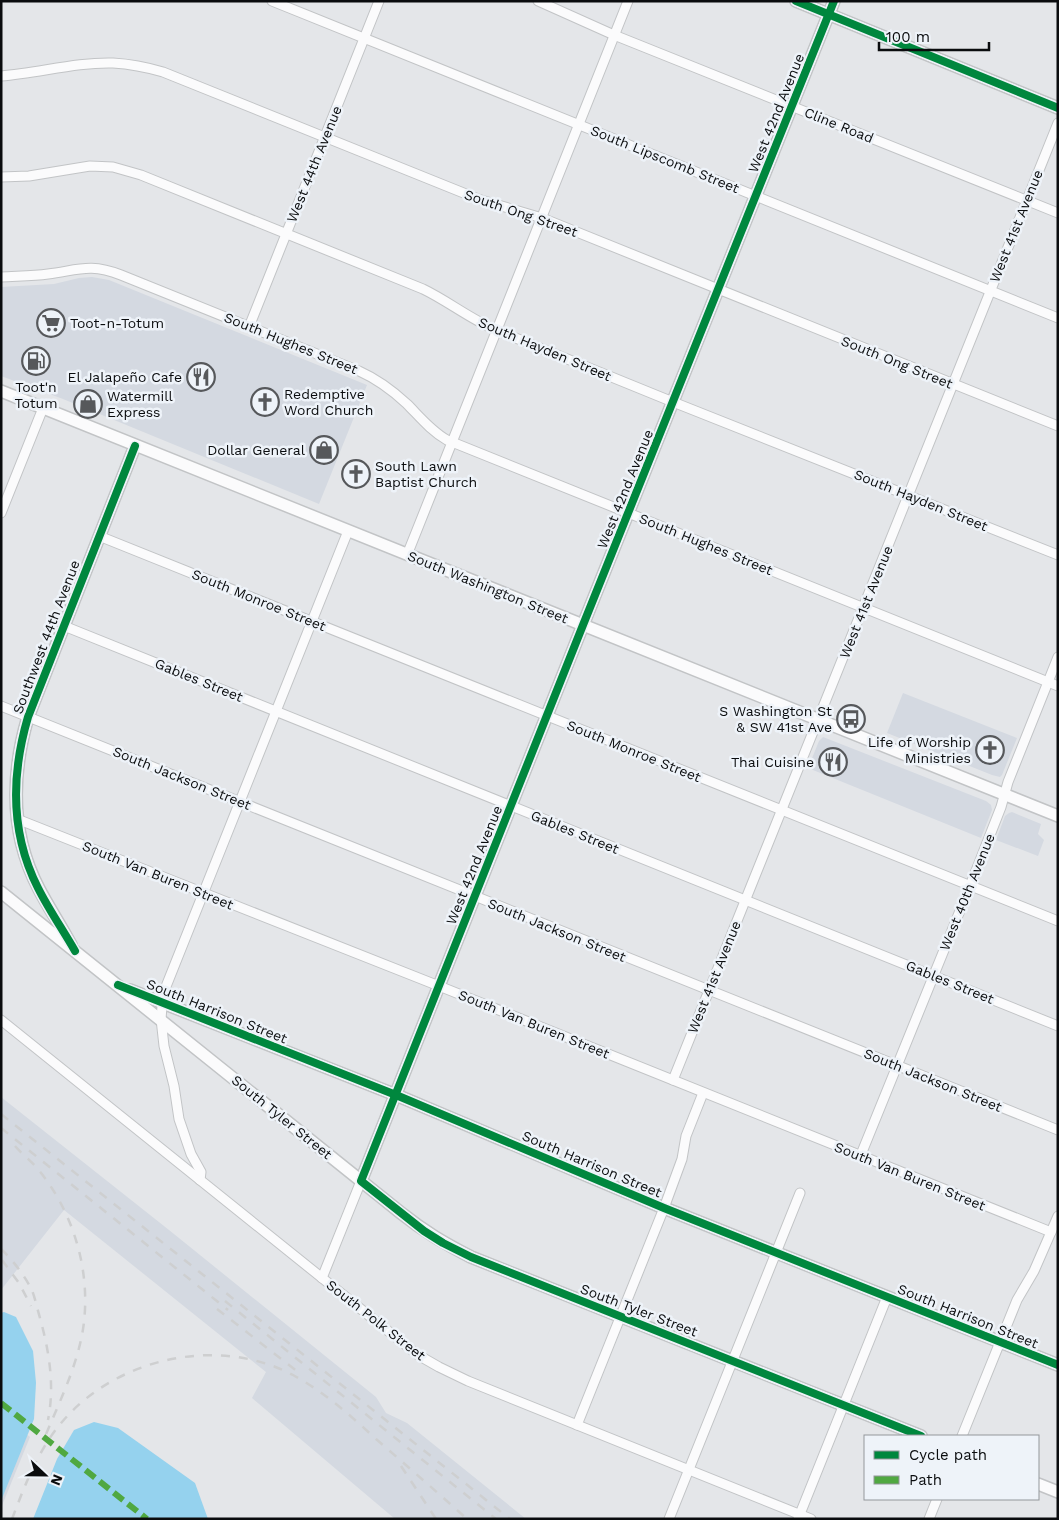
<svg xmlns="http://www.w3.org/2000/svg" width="1059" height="1520" font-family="'Work Sans',sans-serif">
  <rect width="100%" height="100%" fill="#e4e6e9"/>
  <!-- built -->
  <g fill="#d4d9e1">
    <polygon points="92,277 109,280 367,385 319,504 63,399 1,376 1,287 54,284 79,278"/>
    <polygon points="903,693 1017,738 1002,775 1000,777 992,775 887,733"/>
    <polygon points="823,737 986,801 991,805 992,810 981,838 808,768 819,741"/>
    <polygon points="1012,812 1041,824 1038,834 1044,840 1038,856 996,840 1005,816 1009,813"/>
    <polygon points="1,1097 169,1230 376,1397 386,1413 407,1423 526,1519 395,1519 252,1398 266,1372 64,1210 1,1290"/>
    <polygon points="1,1414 30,1437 1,1508"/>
  </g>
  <!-- water -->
  <g fill="#95d2ee">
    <polygon points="4,1312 16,1317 33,1351 36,1383 34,1419 1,1501 1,1313"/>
    <polygon points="94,1422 118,1428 195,1483 208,1519 33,1519 57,1459 74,1430"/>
  </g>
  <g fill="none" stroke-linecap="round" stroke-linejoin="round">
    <defs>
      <g id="street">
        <polyline points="272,1 1058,318"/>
        <polyline points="538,1 614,35 1058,213"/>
        <path d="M1,76C39,73 76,62 113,63C130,64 146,67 163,72L481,200L542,218L1058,426"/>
        <path d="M1,177L29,176L90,166L113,167L141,175L423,289C448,301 470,319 496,330L673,402L1058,555"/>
        <path d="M1,277C17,276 33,276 48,274C79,270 90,263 121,275L359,371C377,379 392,390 407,404C419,416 431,431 447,440L1058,686"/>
        <polyline points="249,327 379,1"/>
        <polyline points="1,513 43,408"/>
        <polyline points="99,536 1058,921"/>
        <polyline points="407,555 628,1"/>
        <polyline points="64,626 1058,1026"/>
        <polyline points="1,706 1058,1130"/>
        <polyline points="17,819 439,986 1051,1232"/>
        <polyline points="1,1020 418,1355 439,1367 468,1381 811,1519"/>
        <polyline points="673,1080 1058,123"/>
        <polyline points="860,1157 970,886 1001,807 1008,782 1058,657"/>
        <polyline points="200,1180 201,1172 191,1154 179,1119 174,1086 164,1046 161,1019 163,994 348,531"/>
        <polyline points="322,1278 361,1181"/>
        <polyline points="577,1425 664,1208 682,1159 686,1136 703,1093"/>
        <polyline points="962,1436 1017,1300 1034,1271 1058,1216"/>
        <polyline points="669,1519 800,1193"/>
        <polyline points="798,1519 887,1297"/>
        <polyline points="929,1519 937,1499"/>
      </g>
      <g id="secondary">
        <polyline points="796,1 1058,108"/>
        <polyline points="1,391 1058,816"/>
        <path d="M1,892L401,1213C425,1232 444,1243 471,1257L921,1436"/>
        <path d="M71,945C61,926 49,908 39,889C10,834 11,775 28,717L135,446"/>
        <polyline points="130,990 396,1095 664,1208 1058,1365"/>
        <polyline points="361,1181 583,625 834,1"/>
        <polyline points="1038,1484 1058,1492"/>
      </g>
    </defs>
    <!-- street casing -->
    <use href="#street" stroke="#c2c4c6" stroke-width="11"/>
    <!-- secondary casing -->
    <use href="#secondary" stroke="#c2c4c6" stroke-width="14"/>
    <!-- street -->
    <use href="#street" stroke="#fbfbfc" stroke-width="9"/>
    <!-- secondary -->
    <use href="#secondary" stroke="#fbfbfc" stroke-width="11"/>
    <!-- rail -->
    <g stroke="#cecfd0" stroke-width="2.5" stroke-dasharray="9 9" stroke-linecap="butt">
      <polyline points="1,1114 510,1519"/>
      <polyline points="1,1128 228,1310"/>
      <path d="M15,1146C22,1154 30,1160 37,1168C75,1213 93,1277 82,1335C75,1371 58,1405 44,1439"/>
      <path d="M1,1249C13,1260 23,1274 31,1288C35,1297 37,1308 40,1318C49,1351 55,1385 48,1420"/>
      <polyline points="2,1260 19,1283 31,1306"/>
      <polyline points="225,1301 496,1519"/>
      <polyline points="217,1309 298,1372"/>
      <polyline points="401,1466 436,1519"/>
      <path d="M12,1519C25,1485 38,1450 62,1422C116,1358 218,1335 293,1375C324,1392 350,1415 376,1439C407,1466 437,1492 467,1519"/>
    </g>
    <!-- quiet -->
    <polyline stroke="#50a841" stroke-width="6" stroke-dasharray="12 6" stroke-linecap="butt" points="1,1403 147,1519"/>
    <defs>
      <g id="cycleway">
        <polyline points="796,1 1058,108"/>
        <polyline points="834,1 583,625 361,1181 424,1231 443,1243 471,1257 921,1436"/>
        <path d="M75,951C63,930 49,910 38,888C10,833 11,775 28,717L135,446"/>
        <polyline points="118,985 396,1095 664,1208 1058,1365"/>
      </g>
    </defs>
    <!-- cycleway casing -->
    <use href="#cycleway" stroke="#eef3f9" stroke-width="11"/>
    <!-- cycleway -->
    <use href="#cycleway" stroke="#00873e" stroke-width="8"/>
  </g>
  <!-- icons -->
  <defs>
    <symbol id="supermarket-ring" viewBox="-11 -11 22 22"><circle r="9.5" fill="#eef3f9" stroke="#56585b" stroke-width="1.5"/><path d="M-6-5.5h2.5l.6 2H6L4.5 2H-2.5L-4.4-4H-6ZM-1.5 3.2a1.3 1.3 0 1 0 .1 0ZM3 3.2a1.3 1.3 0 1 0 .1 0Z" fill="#56585b"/></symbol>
    <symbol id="fuel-ring" viewBox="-11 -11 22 22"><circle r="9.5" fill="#eef3f9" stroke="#56585b" stroke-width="1.5"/><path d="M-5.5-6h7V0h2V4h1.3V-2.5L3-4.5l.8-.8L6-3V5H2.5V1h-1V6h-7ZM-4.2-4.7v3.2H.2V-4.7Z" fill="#56585b"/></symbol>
    <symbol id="restaurant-ring" viewBox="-11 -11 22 22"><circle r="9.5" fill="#eef3f9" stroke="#56585b" stroke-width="1.5"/><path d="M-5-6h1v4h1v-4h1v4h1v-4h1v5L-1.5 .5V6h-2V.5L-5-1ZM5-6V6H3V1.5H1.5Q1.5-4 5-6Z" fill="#56585b"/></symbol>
    <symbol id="church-ring" viewBox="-11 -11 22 22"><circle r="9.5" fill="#eef3f9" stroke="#56585b" stroke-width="1.5"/><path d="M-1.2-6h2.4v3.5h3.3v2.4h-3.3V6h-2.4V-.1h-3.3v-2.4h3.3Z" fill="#56585b"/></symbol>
    <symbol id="shop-ring" viewBox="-11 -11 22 22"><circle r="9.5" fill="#eef3f9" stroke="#56585b" stroke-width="1.5"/><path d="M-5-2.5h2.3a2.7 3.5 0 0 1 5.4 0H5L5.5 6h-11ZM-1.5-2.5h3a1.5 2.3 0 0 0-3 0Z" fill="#56585b"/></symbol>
    <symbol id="bus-ring" viewBox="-11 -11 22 22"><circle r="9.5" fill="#eef3f9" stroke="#56585b" stroke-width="1.5"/><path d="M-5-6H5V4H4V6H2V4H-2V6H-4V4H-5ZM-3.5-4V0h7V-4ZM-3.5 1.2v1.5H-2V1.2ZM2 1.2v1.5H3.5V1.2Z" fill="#56585b"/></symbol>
  </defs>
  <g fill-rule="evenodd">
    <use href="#supermarket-ring" x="35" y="307" width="32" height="32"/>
    <use href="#fuel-ring" x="20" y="345" width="32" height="32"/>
    <use href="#restaurant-ring" x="185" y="361" width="32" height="32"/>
    <use href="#church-ring" x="249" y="386" width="32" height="32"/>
    <use href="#shop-ring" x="72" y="388" width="32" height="32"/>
    <use href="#shop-ring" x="308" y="434" width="32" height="32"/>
    <use href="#church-ring" x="340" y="458" width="32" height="32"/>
    <use href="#bus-ring" x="835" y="703" width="32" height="32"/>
    <use href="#church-ring" x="974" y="734" width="32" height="32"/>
    <use href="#restaurant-ring" x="817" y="746" width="32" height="32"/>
  </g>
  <g text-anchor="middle" stroke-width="5" stroke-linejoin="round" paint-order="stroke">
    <!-- street labels -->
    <g font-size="14" fill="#0a0c0e" stroke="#eef3f9">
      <text transform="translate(776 113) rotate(-68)" y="5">West 42nd Avenue</text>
      <text transform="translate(839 125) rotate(22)" y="5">Cline Road</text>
      <text transform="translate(665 159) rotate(22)" y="5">South Lipscomb Street</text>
      <text transform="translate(314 164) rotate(-68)" y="5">West 44th Avenue</text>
      <text transform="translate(521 213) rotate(19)" y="5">South Ong Street</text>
      <text transform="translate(1016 226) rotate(-68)" y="5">West 41st Avenue</text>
      <text transform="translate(291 343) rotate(22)" y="5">South Hughes Street</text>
      <text transform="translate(545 349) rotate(23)" y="5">South Hayden Street</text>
      <text transform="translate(897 362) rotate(22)" y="5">South Ong Street</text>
      <text transform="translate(625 489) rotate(-68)" y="5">West 42nd Avenue</text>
      <text transform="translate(921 500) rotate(22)" y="5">South Hayden Street</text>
      <text transform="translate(706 544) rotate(22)" y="5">South Hughes Street</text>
      <text transform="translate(488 587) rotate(22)" y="5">South Washington Street</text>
      <text transform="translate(259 600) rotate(22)" y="5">South Monroe Street</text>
      <text transform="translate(866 602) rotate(-68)" y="5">West 41st Avenue</text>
      <text transform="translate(46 637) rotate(-69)" y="5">Southwest 44th Avenue</text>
      <text transform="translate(199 680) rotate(22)" y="5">Gables Street</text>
      <text transform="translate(634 751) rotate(22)" y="5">South Monroe Street</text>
      <text transform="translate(182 778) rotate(22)" y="5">South Jackson Street</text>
      <text transform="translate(575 832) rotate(22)" y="5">Gables Street</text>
      <text transform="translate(474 865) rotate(-68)" y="5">West 42nd Avenue</text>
      <text transform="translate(158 875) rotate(22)" y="5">South Van Buren Street</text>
      <text transform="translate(967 892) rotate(-68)" y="5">West 40th Avenue</text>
      <text transform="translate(557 930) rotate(22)" y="5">South Jackson Street</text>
      <text transform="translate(714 977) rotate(-68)" y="5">West 41st Avenue</text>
      <text transform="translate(950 982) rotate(22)" y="5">Gables Street</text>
      <text transform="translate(217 1011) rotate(22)" y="5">South Harrison Street</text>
      <text transform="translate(534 1024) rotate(22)" y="5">South Van Buren Street</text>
      <text transform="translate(933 1080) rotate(22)" y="5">South Jackson Street</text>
      <text transform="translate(282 1117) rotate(39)" y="5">South Tyler Street</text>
      <text transform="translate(592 1164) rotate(23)" y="5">South Harrison Street</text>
      <text transform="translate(910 1176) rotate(22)" y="5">South Van Buren Street</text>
      <text transform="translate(639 1310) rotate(21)" y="5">South Tyler Street</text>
      <text transform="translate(968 1316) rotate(22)" y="5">South Harrison Street</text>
      <text transform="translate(376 1320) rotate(38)" y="5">South Polk Street</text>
    </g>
    <!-- poi labels -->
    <g font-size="14" fill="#0a0c0e" stroke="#eef3f9" text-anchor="end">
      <text x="70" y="328" text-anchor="start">Toot-n-Totum</text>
      <text x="182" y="382">El Jalapeño Cafe</text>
      <text x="36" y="392" text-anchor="middle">Toot'n<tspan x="36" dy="16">Totum</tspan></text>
      <text x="284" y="399" text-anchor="start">Redemptive<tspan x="284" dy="16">Word Church</tspan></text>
      <text x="107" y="401" text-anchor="start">Watermill<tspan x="107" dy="16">Express</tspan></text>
      <text x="305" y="455">Dollar General</text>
      <text x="375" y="471" text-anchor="start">South Lawn<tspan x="375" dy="16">Baptist Church</tspan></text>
      <text x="832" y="716">S Washington St<tspan x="832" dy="16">&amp; SW 41st Ave</tspan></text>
      <text x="971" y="747">Life of Worship<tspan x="971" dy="16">Ministries</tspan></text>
      <text x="814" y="767">Thai Cuisine</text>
    </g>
  </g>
  <!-- border -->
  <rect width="1059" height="1520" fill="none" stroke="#0a0c0e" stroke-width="5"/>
  <!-- legend -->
  <rect x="864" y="1435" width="175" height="65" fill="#eef3f9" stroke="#93979b"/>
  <rect x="874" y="1451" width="25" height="8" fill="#00873e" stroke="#93979b"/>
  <text x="909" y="1460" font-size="15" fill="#0a0c0e">Cycle path</text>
  <rect x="874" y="1476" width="25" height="8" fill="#50a841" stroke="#93979b"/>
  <text x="909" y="1485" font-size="15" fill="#0a0c0e">Path</text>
  <!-- north arrow -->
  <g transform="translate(45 1475) rotate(112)" stroke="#eef3f9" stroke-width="4" paint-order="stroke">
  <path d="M0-4L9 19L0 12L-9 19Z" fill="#0a0c0e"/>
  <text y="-8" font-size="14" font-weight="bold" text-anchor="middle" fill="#0a0c0e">N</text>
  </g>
  <!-- scale -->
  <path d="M879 42v8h110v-8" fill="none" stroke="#0a0c0e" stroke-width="2.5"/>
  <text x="886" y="42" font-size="15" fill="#0a0c0e" stroke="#eef3f9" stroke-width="4" paint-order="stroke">100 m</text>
</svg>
